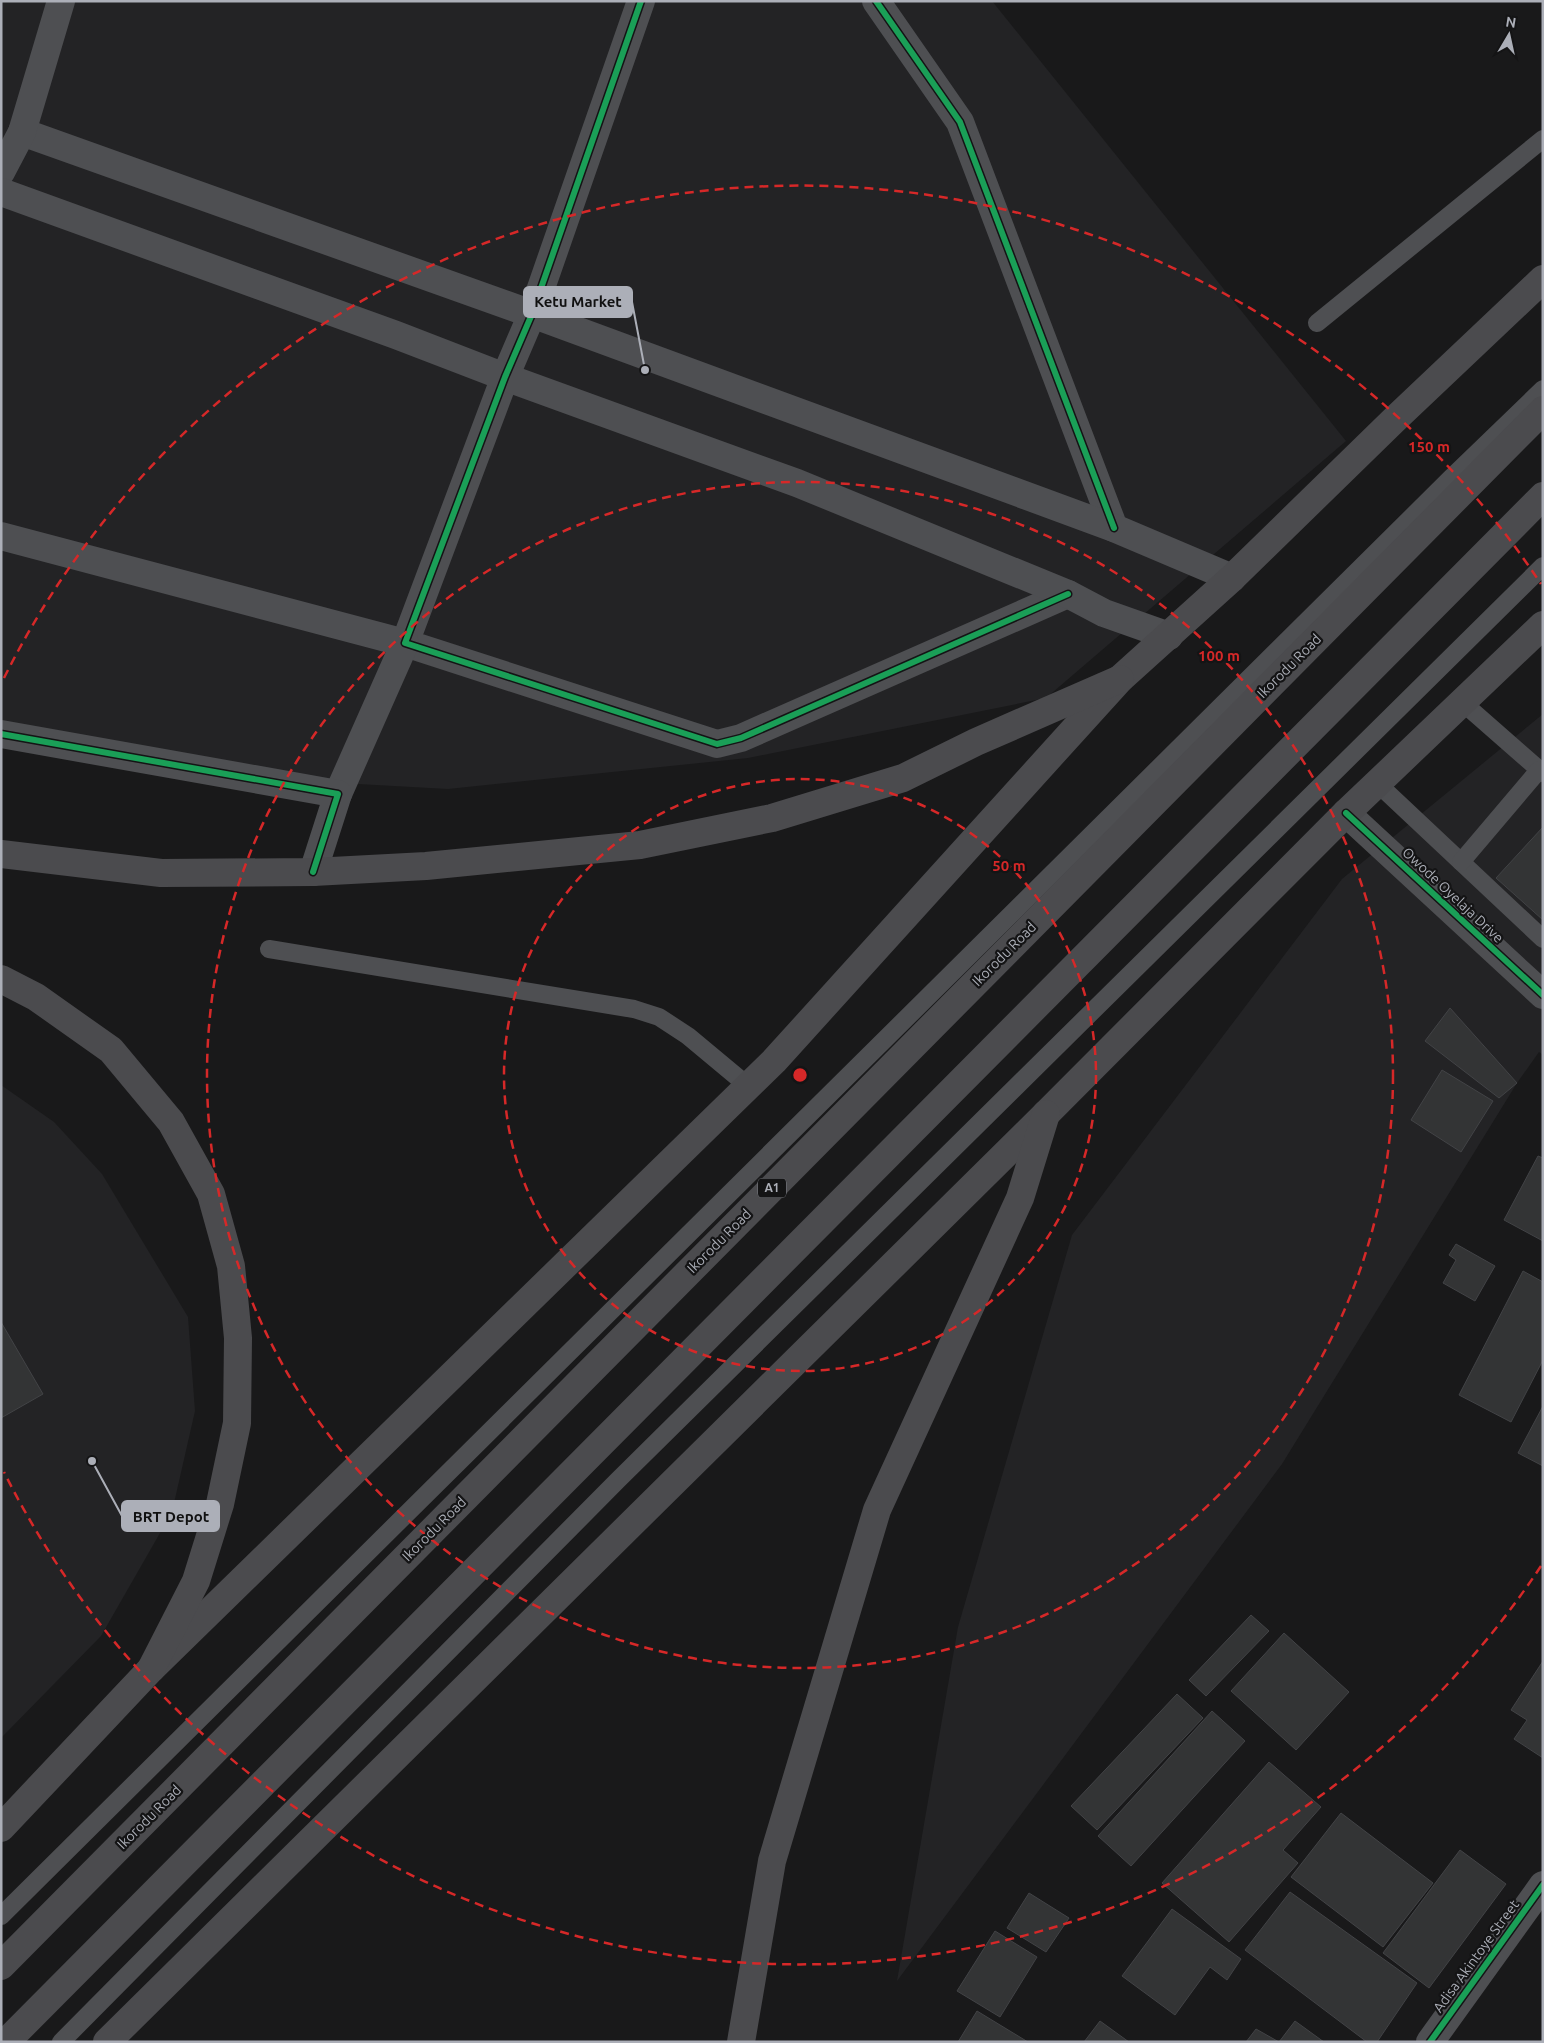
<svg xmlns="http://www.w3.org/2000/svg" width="1544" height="2043" font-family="Ubuntu,sans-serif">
  <rect width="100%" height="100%" fill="#19191a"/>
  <!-- built -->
  <g fill="#232325">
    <polygon points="1,1 992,1 1346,441 1046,698 748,758 448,789 162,773 1,742"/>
    <polygon points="1543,714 1543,1055 1539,1052 1517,1083 1282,1464 897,1981 958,1627 1072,1235 1342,879"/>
    <polygon points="1,1085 54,1122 102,1174 188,1317 195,1411 172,1512 101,1636 1,1738"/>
  </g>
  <!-- building -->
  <g fill="#333435" stroke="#424346">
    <polygon points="1543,827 1543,920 1496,878"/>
    <polygon points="1450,1008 1517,1083 1499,1098 1425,1041"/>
    <polygon points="1442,1070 1493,1101 1461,1152 1411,1120"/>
    <polygon points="1538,1156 1543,1158 1543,1241 1504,1220"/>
    <polygon points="1456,1244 1495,1266 1475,1301 1443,1283 1456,1260 1449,1255"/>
    <polygon points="1523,1271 1543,1282 1543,1360 1511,1422 1459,1395"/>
    <polygon points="1,1322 43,1394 1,1418"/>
    <polygon points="1543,1406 1543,1466 1518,1453"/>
    <polygon points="1251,1615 1269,1631 1206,1696 1189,1680"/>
    <polygon points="1284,1633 1349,1692 1296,1750 1231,1691"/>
    <polygon points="1543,1661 1543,1758 1514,1739 1527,1720 1511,1710"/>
    <polygon points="1177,1694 1203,1718 1097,1830 1071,1806"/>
    <polygon points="1212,1711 1245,1741 1131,1866 1098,1836"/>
    <polygon points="1269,1762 1321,1807 1283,1850 1298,1863 1229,1942 1162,1883"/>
    <polygon points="1341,1813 1433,1883 1383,1947 1291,1877"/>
    <polygon points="1460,1850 1506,1884 1429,1988 1383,1953"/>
    <polygon points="1290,1892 1417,1983 1377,2042 1367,2042 1245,1950"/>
    <polygon points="1029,1893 1069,1918 1046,1952 1007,1928"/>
    <polygon points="1172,1909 1241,1959 1227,1980 1210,1967 1175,2015 1122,1976"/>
    <polygon points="995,1931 1037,1957 1000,2017 957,1991"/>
    <polygon points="977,2011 1028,2042 958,2042"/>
    <polygon points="1100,2021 1129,2042 1084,2042"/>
    <polygon points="1295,2021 1324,2042 1279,2042"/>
    <polygon points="1256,2029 1279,2042 1246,2042"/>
  </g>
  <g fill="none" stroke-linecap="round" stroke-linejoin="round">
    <!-- service -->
    <g stroke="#4e4f52" stroke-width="18">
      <polyline points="1317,323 1543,139"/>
      <polyline points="1462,702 1543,773"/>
      <polyline points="1377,783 1543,939"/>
      <polyline points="1461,862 1539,770"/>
      <polyline points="269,949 634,1009 659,1017 688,1036 748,1086"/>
      <polyline points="1,1916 1451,478 1543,389"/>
      <polyline points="61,2042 618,1480 1543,566"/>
    </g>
    <!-- minor -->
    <g stroke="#4e4f52" stroke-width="28">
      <polyline points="641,1 532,314 505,377 405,643 717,744 741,738 1068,594"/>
      <polyline points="876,1 960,122 1114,528"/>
      <polyline points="22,132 532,314 1114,528 1232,578"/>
      <polyline points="1,172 22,132 61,1"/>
      <polyline points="1,192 396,335 505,377 797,483 1068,594 1104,613 1169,636"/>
      <polyline points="1,536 405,643 338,794"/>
      <polyline points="1,734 338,794 313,872"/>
      <polyline points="1346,813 1543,995"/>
      <polyline points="1430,2042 1543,1885"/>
    </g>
    <!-- primary -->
    <g stroke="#4b4b4e" stroke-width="28">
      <polyline points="1,1828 151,1669 774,1061 1120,679 1232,578 1394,420 1543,279"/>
      <polyline points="107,2042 1046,1114 1346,813 1543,625"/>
    </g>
    <!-- motorway -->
    <g stroke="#4b4b4e" stroke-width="28">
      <polyline points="1,854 161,873 313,872 426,866 640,845 772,818 903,778 976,742 1120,679"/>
      <polyline points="1,979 36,997 111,1050 171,1122 211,1194 231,1266 238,1338 237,1423 220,1504 196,1581 151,1669"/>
      <polyline points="1,1966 1543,410"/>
      <polyline points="6,2042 1543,496"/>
      <polyline points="741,2042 772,1861 877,1510 1020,1198 1046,1114"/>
    </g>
    <defs>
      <g id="cycleway">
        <polyline points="641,1 532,314 505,377 405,643 717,744 741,738 1068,594"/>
        <polyline points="876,1 960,122 1114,528"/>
        <polyline points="1,734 338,794 313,872"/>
        <polyline points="1346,813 1543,995"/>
        <polyline points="1430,2042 1543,1885"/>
      </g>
    </defs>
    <!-- cycleway casing -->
    <use href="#cycleway" stroke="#141415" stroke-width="9"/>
    <!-- cycleway -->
    <use href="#cycleway" stroke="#1a9f57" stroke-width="6"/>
  </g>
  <!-- distance rings -->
  <g fill="none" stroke="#d62828" stroke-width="2.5" stroke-dasharray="9 6">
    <circle cx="800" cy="1075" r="296"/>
    <circle cx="800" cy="1075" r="593"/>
    <path d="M1541 1566A889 889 0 0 1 4 1472M4 678A889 889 0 0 1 1541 584"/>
  </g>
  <g text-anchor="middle" stroke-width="4.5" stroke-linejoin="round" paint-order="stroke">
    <!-- shield labels -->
    <rect fill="#141415" stroke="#7e8087" stroke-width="1" x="758" y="1178.5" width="28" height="19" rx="4"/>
    <g font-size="12" font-weight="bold" fill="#acafb8">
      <text x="772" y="1192">A1</text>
    </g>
    <!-- street labels -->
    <g font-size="14" fill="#acafb8" stroke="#141415">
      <text transform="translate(1289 666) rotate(-45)" y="5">Ikorodu Road</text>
      <text transform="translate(1453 895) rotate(43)" y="5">Owode Oyelaja Drive</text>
      <text transform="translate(1004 954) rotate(-45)" y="5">Ikorodu Road</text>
      <text transform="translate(719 1241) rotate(-45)" y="5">Ikorodu Road</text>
      <text transform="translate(434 1529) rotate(-45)" y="5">Ikorodu Road</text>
      <text transform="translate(149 1817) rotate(-45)" y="5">Ikorodu Road</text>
      <text transform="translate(1476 1956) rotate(-54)" y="5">Adisa Akintoye Street</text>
    </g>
  </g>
  <circle cx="800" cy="1075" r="8" fill="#d62828" stroke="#141415" stroke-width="2.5"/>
  <g font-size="15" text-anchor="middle" font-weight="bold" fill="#d62828" stroke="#141415" stroke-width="4.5" stroke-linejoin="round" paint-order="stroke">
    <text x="1429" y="452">150 m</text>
    <text x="1219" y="661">100 m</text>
    <text x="1009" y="871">50 m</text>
  </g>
  <!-- callouts -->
  <path fill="none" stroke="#acafb8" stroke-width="2" d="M645 370L632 302M92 1461L122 1516"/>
  <g fill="#acafb8" stroke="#141415" stroke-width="2">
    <circle cx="645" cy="370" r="5"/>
    <circle cx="92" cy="1461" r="5"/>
  </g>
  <g fill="#acafb8" stroke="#acafb8" stroke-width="2">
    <rect x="524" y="287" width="108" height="30" rx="5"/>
    <rect x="122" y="1501" width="97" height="30" rx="5"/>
  </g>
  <g font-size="15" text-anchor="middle" font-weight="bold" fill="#111">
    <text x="578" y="307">Ketu Market</text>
    <text x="171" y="1522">BRT Depot</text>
  </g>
  <!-- border -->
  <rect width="1544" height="2043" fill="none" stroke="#acafb8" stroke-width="5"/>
  <!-- north arrow -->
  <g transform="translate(1509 35) rotate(9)" stroke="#141415" stroke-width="4" paint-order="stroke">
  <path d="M0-4L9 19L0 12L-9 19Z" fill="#acafb8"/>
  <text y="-8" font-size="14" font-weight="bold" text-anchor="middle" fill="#acafb8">N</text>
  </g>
</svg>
